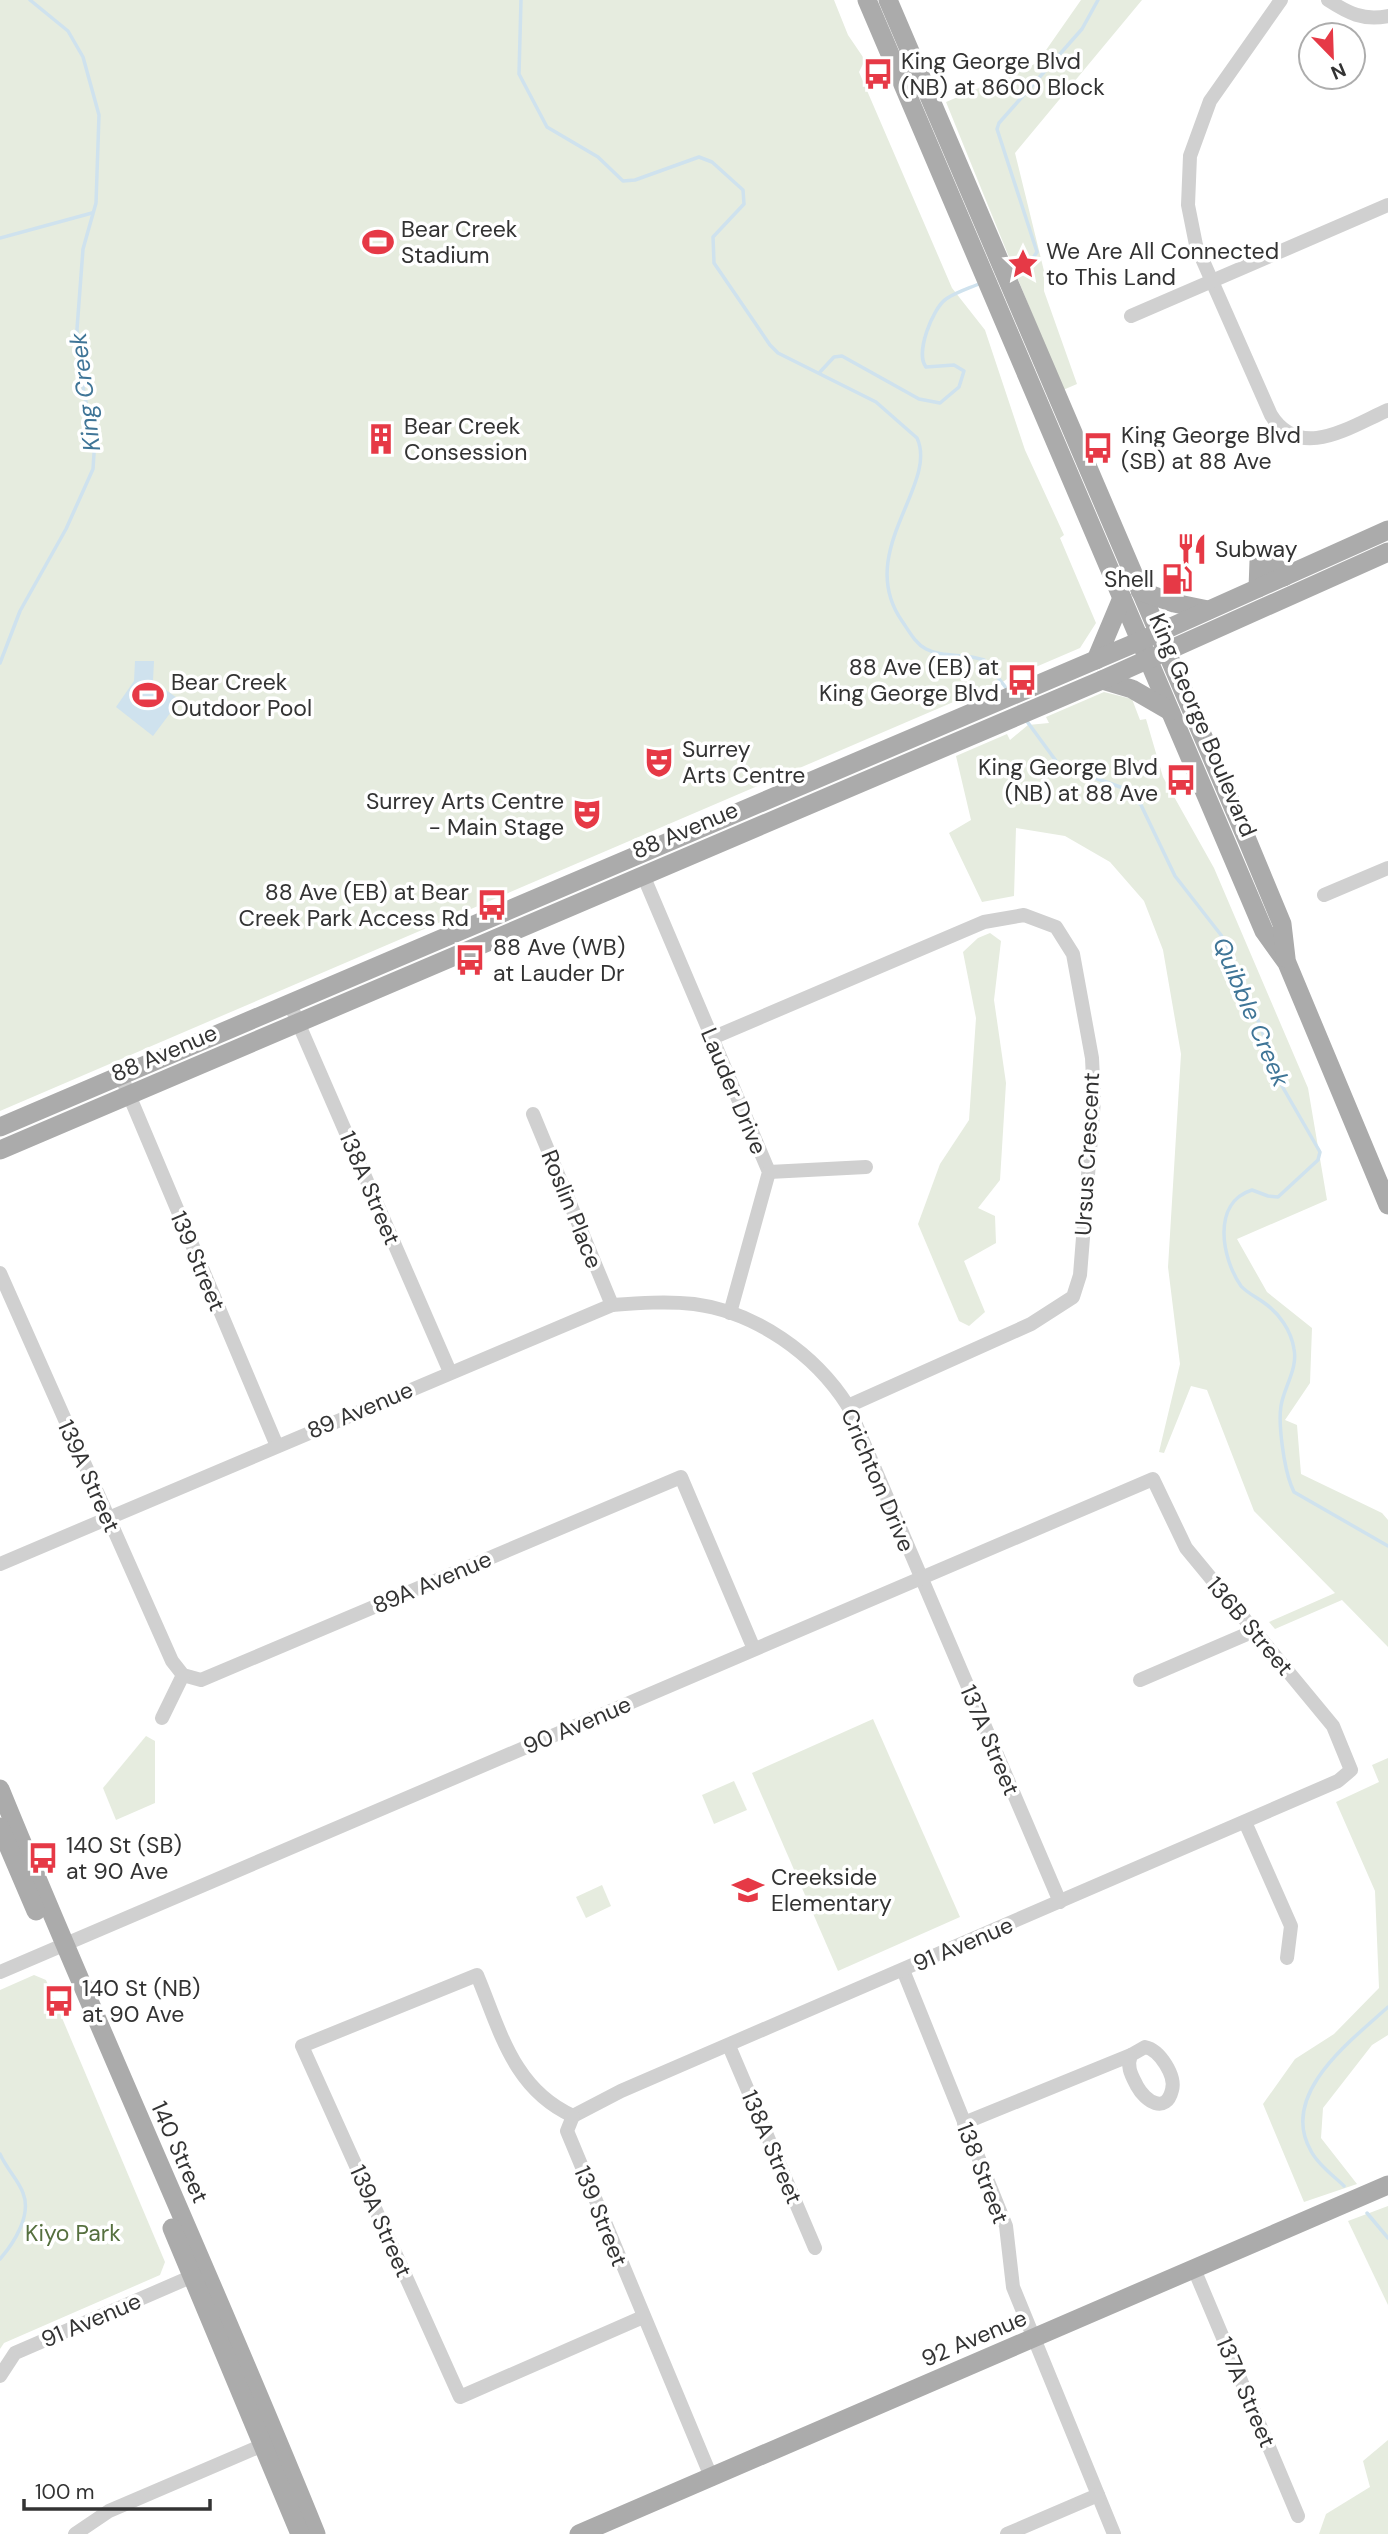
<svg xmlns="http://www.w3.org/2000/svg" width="1388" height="2534" font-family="'DM Sans',sans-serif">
  <rect width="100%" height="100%" fill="#fff"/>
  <!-- green -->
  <g fill="#e6ecdf">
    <polygon points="0,0 834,0 848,35 865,60 859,72 952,288 985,330 1025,450 1064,535 1060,538 1096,623 1080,648 1024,672 1020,663 1013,665 1019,671 998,685 986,685 986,688 0,1111"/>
    <polygon points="1081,0 1142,0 1015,153 1044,271 1044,291 1077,384 1063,390 946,102 1037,63"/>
    <polygon points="1104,692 1132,699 1140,720 1146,719 1163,777 1214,868 1308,1088 1327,1200 1237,1239 1267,1292 1312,1328 1310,1383 1285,1420 1297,1425 1301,1474 1382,1513 1388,1520 1388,1647 1342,1600 1275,1629 1269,1622 1335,1593 1254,1511 1207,1390 1191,1386 1164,1453 1159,1452 1180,1364 1168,1267 1181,1054 1163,950 1144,901 1110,862 1065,836 1016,828 1014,896 982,902 949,833 971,820 956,756 1007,734 1010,740 1028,725 1049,723 1046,717"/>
    <polygon points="990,933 1001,941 994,1000 1006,1083 1000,1180 978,1208 995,1216 996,1243 964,1261 985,1312 969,1326 959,1321 918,1224 940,1164 969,1120 976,1018 963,952 978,938"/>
    <polygon points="873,1719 960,1917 838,1971 752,1773"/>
    <polygon points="146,1736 155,1741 155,1803 116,1820 103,1788"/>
    <polygon points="1388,1758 1388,2035 1372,2045 1323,2108 1321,2138 1357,2184 1304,2202 1263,2104 1295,2059 1334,2034 1379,1988 1375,1891 1336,1802 1379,1782 1372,1765"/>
    <polygon points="734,1781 747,1810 714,1824 702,1795"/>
    <polygon points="602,1885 611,1906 586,1918 576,1897"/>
    <polygon points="34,1975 46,1980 165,2262 160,2275 4,2343 0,2349 0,1990"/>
    <polygon points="1388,2206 1388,2305 1348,2221"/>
    <polygon points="1388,2440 1388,2534 1319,2534 1326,2514 1370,2487 1363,2461"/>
  </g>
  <!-- water -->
  <polygon fill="#cfe2ee" points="135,661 154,661 153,681 180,700 153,736 116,707 134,681"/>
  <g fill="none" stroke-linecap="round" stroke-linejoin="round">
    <!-- stream -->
    <g stroke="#cfe2ee" stroke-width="3.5">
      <path d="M521,0L519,74L547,127L598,157L623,181L635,180L699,157L712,162L743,190L744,204L713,237L714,263L770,345L778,353L876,402L917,438C939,485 854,552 902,621C909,631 915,643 926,649C943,658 965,653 984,660L1007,689"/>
      <polyline points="0,238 92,213"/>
      <polyline points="1011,270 1031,261 1037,252 997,129 999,123 1082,29 1098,0"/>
      <path d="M820,372L834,357L842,356L919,399L940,403L959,387L964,371L954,365L926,367C915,354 932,309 946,299C956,292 970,288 981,283"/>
      <polyline points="0,663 20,611 66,529 93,469 95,438 84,394 77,329 83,249 96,203 99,115 83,57 68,31 30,0"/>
      <path d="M1026,720L1059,765L1123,788L1141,805L1175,876L1221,935L1260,1025L1278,1079L1320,1152L1318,1160L1278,1197L1268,1196L1252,1190C1211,1203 1222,1259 1241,1286C1246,1292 1256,1297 1263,1302C1279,1313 1291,1330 1294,1349C1298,1369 1284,1387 1281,1406C1278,1424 1284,1467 1291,1485L1294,1492L1388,1546"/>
      <path d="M0,2154C6,2168 19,2181 23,2193C32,2215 14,2243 0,2259"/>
      <path d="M1344,2186C1334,2176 1318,2165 1311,2151C1278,2094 1352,2040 1388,2007"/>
      <polyline points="1367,2213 1388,2238"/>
    </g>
    <!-- minor -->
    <g stroke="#d0d0d0" stroke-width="14">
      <path d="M1281,0L1210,101L1190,156L1188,205L1196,245L1271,415C1300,462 1351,426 1388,410"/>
      <path d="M1328,0C1348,13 1363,21 1388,16"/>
      <polyline points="1131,316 1388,205"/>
      <polyline points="643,875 769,1172 730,1313"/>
      <polyline points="1324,895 1388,868"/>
      <polyline points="290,1004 450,1372"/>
      <polyline points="712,1038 984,922 1024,915 1056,927 1073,954 1092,1058 1094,1100 1080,1275 1073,1297 1031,1324 848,1406"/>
      <polyline points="121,1076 277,1446"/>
      <polyline points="533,1114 612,1305"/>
      <polyline points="769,1172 866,1167"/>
      <polyline points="0,1273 172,1661 183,1675 201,1680 681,1477 754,1649"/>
      <path d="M0,1564L612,1305C639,1303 667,1301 694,1304C756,1312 815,1354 848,1406L1060,1902"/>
      <polyline points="1140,1680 1254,1631"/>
      <polyline points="162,1718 183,1675"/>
      <polyline points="1245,1822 1291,1926 1287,1958"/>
      <polyline points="903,1970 1006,2226 1013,2287 1114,2534"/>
      <polyline points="0,1972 1153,1479 1186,1548 1333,1726 1351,1770 1338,1781 621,2091 573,2116"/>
      <polyline points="729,2046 815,2248"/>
      <path d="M1145,2047C1160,2050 1176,2076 1172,2090C1166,2115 1145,2101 1137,2086C1132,2076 1126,2067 1131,2055Z"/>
      <polyline points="964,2123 1131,2055"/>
      <polyline points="1194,2269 1298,2516"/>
      <path d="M643,2317L460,2397L302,2046L477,1975C500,2030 513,2089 573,2116L567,2131L712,2479"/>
      <polyline points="0,2376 15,2353 193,2276"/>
      <polyline points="75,2534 109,2511 263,2445"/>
      <polyline points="1007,2534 1098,2495"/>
    </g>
    <!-- major -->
    <g stroke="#ababab" stroke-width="19">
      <polyline points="867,0 1264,931 1287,963 1388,1205"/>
      <polyline points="888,0 1248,842 1282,924 1286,958"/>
      <polyline points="1258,588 1259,561 1275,566 1284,577"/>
      <polyline points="1140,591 1174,603 1208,610"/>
      <polyline points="1096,660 1122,598"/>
      <polyline points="1102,680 1132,689 1170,711"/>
      <polyline points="0,1127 1140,641 1388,530"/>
      <polyline points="0,1150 1102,680 1388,552"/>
      <path d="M0,1789C102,2039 215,2284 316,2534"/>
      <polyline points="0,1827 36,1911"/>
      <polyline points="172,2228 300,2534"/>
      <polyline points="579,2534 1388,2185"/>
    </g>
  </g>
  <!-- icons -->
  <defs>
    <symbol id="bus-bare" viewBox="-9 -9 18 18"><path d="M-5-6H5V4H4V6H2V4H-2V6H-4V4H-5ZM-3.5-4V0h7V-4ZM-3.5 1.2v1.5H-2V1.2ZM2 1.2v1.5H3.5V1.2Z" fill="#e63946" stroke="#fff" stroke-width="2.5" paint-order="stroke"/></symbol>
    <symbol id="stadium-bare" viewBox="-9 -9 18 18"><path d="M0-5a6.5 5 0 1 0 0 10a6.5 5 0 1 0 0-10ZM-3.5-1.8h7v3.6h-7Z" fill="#e63946" stroke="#fff" stroke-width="2.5" paint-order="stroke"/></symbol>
    <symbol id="sight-bare" viewBox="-9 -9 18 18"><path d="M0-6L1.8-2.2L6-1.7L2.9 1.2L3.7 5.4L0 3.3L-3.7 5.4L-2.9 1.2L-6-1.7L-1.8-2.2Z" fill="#e63946" stroke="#fff" stroke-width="2.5" paint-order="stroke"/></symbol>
    <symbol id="building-bare" viewBox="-9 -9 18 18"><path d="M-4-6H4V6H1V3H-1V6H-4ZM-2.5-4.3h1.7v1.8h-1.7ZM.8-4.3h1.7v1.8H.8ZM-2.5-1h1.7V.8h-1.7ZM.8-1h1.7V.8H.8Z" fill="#e63946" stroke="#fff" stroke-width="2.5" paint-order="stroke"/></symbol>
    <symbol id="restaurant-bare" viewBox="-9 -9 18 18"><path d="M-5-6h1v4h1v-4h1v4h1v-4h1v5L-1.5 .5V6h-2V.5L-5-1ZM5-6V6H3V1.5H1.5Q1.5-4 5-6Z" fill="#e63946" stroke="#fff" stroke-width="2.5" paint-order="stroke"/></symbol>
    <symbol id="fuel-bare" viewBox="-9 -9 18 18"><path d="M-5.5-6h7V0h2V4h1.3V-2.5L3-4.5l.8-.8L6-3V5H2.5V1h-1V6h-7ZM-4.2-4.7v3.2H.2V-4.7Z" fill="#e63946" stroke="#fff" stroke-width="2.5" paint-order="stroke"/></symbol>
    <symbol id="theatre-bare" viewBox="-9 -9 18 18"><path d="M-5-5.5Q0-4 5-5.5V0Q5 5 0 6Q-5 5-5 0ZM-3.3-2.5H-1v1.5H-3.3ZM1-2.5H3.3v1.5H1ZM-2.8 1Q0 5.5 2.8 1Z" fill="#e63946" stroke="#fff" stroke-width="2.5" paint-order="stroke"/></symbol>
    <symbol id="school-bare" viewBox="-9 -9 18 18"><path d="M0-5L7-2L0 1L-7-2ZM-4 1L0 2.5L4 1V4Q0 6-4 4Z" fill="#e63946" stroke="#fff" stroke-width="2.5" paint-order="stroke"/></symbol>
  </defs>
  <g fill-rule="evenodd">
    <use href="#bus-bare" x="856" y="52" width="44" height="44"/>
    <use href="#stadium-bare" x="356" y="220" width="44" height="44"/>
    <use href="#sight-bare" x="1001" y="242" width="44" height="44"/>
    <use href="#building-bare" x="359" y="417" width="44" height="44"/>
    <use href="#bus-bare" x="1076" y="426" width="44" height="44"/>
    <use href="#restaurant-bare" x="1170" y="527" width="44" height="44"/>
    <use href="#fuel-bare" x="1155" y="557" width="44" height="44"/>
    <use href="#bus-bare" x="1000" y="658" width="44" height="44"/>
    <use href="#stadium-bare" x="126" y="673" width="44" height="44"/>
    <use href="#theatre-bare" x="637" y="740" width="44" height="44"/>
    <use href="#bus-bare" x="1159" y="758" width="44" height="44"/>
    <use href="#theatre-bare" x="565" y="792" width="44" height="44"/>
    <use href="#bus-bare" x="470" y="883" width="44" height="44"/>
    <use href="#bus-bare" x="448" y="938" width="44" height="44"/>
    <use href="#bus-bare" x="21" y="1836" width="44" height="44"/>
    <use href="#school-bare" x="726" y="1868" width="44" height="44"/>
    <use href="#bus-bare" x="37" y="1979" width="44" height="44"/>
  </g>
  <g text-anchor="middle" stroke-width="7" stroke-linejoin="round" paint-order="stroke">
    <!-- poi labels -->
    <g font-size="23" fill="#333" stroke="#fff" text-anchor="start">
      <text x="901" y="69">King George Blvd<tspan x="901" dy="26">(NB) at 8600 Block</tspan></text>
      <text x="401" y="237">Bear Creek<tspan x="401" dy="26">Stadium</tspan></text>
      <text x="1046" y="259">We Are All Connected<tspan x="1046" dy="26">to This Land</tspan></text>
      <text x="404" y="434">Bear Creek<tspan x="404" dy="26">Consession</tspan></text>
      <text x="1121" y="443">King George Blvd<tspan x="1121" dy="26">(SB) at 88 Ave</tspan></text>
      <text x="1215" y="557">Subway</text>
      <text x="1154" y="587" text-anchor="end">Shell</text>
      <text x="999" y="675" text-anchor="end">88 Ave (EB) at<tspan x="999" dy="26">King George Blvd</tspan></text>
      <text x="171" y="690">Bear Creek<tspan x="171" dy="26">Outdoor Pool</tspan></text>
      <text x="682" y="757">Surrey<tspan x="682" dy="26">Arts Centre</tspan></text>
      <text x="1158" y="775" text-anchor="end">King George Blvd<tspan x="1158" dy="26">(NB) at 88 Ave</tspan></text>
      <text x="564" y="809" text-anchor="end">Surrey Arts Centre<tspan x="564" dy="26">- Main Stage</tspan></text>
      <text x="469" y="900" text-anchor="end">88 Ave (EB) at Bear<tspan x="469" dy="26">Creek Park Access Rd</tspan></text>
      <text x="493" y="955">88 Ave (WB)<tspan x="493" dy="26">at Lauder Dr</tspan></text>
      <text x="66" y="1853">140 St (SB)<tspan x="66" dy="26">at 90 Ave</tspan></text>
      <text x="771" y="1885">Creekside<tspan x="771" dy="26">Elementary</tspan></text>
      <text x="82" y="1996">140 St (NB)<tspan x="82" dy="26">at 90 Ave</tspan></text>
    </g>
    <!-- street labels -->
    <g font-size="23" fill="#333" stroke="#fff">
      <text transform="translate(1203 725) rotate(67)" y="8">King George Boulevard</text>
      <text transform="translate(685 830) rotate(-23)" y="8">88 Avenue</text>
      <text transform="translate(164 1053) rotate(-23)" y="8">88 Avenue</text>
      <text transform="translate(734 1091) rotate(67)" y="8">Lauder Drive</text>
      <text transform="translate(1087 1154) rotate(-87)" y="8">Ursus Crescent</text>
      <text transform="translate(370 1188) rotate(67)" y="8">138A Street</text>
      <text transform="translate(572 1209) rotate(68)" y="8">Roslin Place</text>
      <text transform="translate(198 1261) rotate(67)" y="8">139 Street</text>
      <text transform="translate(360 1410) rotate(-23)" y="8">89 Avenue</text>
      <text transform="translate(89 1476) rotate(66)" y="8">139A Street</text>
      <text transform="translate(878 1480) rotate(67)" y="8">Crichton Drive</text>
      <text transform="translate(432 1582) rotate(-23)" y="8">89A Avenue</text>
      <text transform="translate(1250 1626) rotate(50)" y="8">136B Street</text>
      <text transform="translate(577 1725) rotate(-23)" y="8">90 Avenue</text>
      <text transform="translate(990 1740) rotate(67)" y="8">137A Street</text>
      <text transform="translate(963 1944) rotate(-23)" y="8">91 Avenue</text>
      <text transform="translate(772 2147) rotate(67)" y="8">138A Street</text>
      <text transform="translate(180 2152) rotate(66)" y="8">140 Street</text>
      <text transform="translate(983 2173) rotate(69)" y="8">138 Street</text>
      <text transform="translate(601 2216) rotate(68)" y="8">139 Street</text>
      <text transform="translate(381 2221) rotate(66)" y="8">139A Street</text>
      <text transform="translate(91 2320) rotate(-23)" y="8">91 Avenue</text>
      <text transform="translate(974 2338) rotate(-23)" y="8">92 Avenue</text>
      <text transform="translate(1246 2392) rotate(67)" y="8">137A Street</text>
    </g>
    <!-- park labels -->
    <g font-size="23" fill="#56703f" stroke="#fff">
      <text x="73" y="2241">Kiyo Park</text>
    </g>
    <!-- water labels -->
    <g font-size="24" font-style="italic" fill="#3f7597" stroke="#fff">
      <text transform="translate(85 392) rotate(-97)" y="8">King Creek</text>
      <text transform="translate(1251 1012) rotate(67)" y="8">Quibble Creek</text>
    </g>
  </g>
  <!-- north arrow -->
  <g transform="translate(1332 56) rotate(157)"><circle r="33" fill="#ffffff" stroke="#adadad" stroke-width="2"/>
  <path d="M0-5L12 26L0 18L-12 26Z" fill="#e63946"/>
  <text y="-10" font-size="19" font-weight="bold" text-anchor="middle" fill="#333333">N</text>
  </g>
  <!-- scale -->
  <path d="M24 2499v10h186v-10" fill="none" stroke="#333333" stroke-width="3.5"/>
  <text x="35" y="2499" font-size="21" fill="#333333" stroke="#ffffff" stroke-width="5" paint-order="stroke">100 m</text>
</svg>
